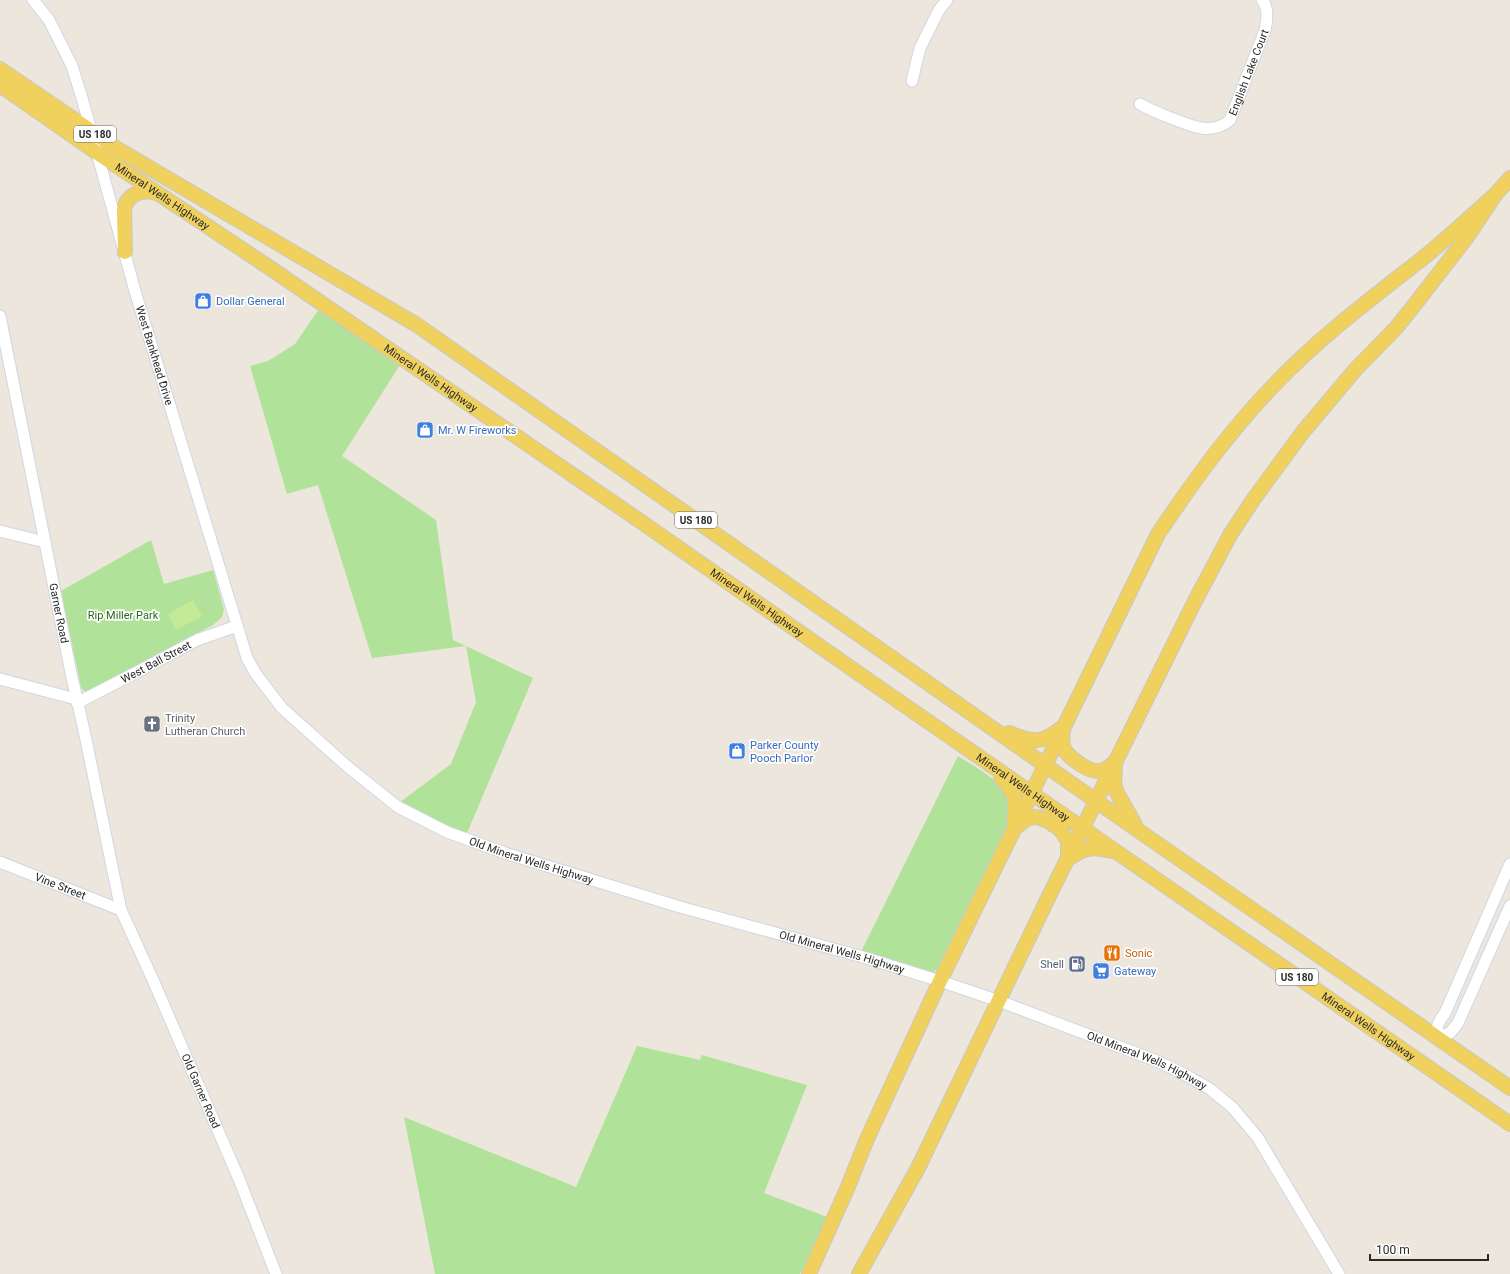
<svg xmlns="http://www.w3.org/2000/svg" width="1510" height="1274" font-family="Roboto,sans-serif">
  <rect width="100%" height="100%" fill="#ece6dc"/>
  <!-- green -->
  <g fill="#b0e399">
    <polygon points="319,309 400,365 342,456 436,520 453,640 533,678 467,833 440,823 399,803 451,764 476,702 466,646 372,658 318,485 287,494 250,366 268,361 295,344"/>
    <polygon points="151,540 164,584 213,570 224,609 222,617 213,625 94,689 88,691 84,691 81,687 61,591"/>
    <path d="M958,756C976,768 1012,785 1010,810C1010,816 1007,823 1006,828L937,969L933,973L928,974L861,952Z"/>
    <polygon points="637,1046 700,1060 702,1055 807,1085 764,1193 827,1217 800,1274 435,1274 404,1117 576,1187"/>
  </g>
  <!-- pitch -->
  <polygon fill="#c4ea95" points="193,600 202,616 176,630 168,614"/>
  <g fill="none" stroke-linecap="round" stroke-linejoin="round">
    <defs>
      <g id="minor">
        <path id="s1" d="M33,0L49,20L72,66L82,98L135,291L247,658L256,674L282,708L348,767L398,807L447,832L505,853L680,907L863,957L940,981L999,1001L1157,1061L1184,1074L1210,1089L1233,1108L1258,1138L1339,1274"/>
        <polyline points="912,81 920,48 939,10 947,0"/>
        <path id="s2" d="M1140,104C1150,110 1161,114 1171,118C1191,126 1212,136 1230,120L1265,30C1267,21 1269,7 1262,0"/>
        <path id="s3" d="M0,316L71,673L85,735L121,910L153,980L239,1179L276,1274"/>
        <polyline points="0,531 45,542"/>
        <polyline points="0,679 76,699"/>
        <path id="s4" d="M77,703L139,671L197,640L237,626"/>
        <path id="s5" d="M0,862L121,910"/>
        <path d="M1510,864L1445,1013C1438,1022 1436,1027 1437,1037L1450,1033L1458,1023L1510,906"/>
      </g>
      <g id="major">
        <polyline points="0,69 119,150 417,325 1139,831 1510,1088"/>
        <path id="s6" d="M0,85L96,152L270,268L640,521L868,680L1510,1124"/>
        <path d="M125,252L124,210C127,193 143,189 157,193"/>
        <path d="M1063,731C1062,737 1062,744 1064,749C1069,758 1090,773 1100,771C1106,770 1112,765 1116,761"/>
        <path d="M1009,733C1034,743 1042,744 1063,727"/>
        <polyline points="1115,768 1114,780 1116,791 1135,825"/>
        <path d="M1001,778C1015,792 1017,801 1014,821"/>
        <polyline points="1015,828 1028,818 1037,817 1048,821 1060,829 1068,841 1068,859"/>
        <path d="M1068,859C1086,847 1092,846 1112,851"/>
        <path d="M809,1274L847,1189L867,1139L940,981L1158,534C1193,482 1230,430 1275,384C1318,339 1368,301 1418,262C1445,241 1470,217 1495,195"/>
        <polyline points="859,1274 918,1168 1051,892 1195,601 1230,535 1253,500 1302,433 1355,370 1396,328 1416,303 1467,237 1495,195 1510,178"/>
      </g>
    </defs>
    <!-- minor casing -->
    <use href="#minor" stroke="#d2d5e3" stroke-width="13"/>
    <!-- major casing -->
    <use href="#major" stroke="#c8c8c8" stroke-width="16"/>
    <!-- minor -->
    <use href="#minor" stroke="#fff" stroke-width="11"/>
    <!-- major -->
    <use href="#major" stroke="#f1d15d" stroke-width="14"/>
  </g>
  <!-- icons -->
  <defs>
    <symbol id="shop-square" viewBox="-11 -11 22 22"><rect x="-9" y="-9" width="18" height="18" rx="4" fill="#3f7fe0" stroke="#fff"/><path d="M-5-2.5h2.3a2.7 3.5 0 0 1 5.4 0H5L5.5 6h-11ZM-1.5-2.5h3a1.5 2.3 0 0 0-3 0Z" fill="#fff"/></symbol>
    <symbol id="church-square" viewBox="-11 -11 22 22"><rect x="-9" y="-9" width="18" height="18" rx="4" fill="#6b7280" stroke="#fff"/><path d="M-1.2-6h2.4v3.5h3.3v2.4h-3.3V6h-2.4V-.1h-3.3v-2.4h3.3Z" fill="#fff"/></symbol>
    <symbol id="restaurant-square" viewBox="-11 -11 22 22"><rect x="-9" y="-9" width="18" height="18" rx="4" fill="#e8710a" stroke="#fff"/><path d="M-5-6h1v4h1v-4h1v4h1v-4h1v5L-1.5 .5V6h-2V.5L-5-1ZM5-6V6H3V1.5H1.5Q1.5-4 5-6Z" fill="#fff"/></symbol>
    <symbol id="fuel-square" viewBox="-11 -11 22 22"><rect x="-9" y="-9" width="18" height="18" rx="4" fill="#5c6f8a" stroke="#fff"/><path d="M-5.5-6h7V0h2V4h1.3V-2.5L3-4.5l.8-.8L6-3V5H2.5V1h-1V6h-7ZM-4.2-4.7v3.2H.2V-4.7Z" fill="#fff"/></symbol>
    <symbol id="supermarket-square" viewBox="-11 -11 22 22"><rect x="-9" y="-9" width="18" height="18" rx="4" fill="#3f7fe0" stroke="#fff"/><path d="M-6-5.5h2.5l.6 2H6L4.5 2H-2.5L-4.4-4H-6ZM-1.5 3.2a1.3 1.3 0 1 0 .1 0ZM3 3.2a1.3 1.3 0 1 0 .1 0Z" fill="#fff"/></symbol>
  </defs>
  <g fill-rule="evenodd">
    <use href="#shop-square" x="193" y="291" width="20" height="20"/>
    <use href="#shop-square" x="415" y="420" width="20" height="20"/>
    <use href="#church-square" x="142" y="714" width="20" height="20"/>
    <use href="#shop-square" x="727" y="741" width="20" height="20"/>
    <use href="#restaurant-square" x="1102" y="943" width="20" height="20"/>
    <use href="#fuel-square" x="1067" y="954" width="20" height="20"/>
    <use href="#supermarket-square" x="1091" y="961" width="20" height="20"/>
  </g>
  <g text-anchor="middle" stroke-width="3.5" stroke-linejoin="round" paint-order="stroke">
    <!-- shield labels -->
    <g fill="#fff" stroke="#6a6a6a" stroke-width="1">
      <rect x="74" y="126" width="42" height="16" rx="3"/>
      <rect x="675" y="512" width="42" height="16" rx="3"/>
      <rect x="1276" y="969" width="42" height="16" rx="3"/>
    </g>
    <g font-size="10" font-weight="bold" fill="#2a2a2a">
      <text x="95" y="138">US 180</text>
      <text x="696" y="524">US 180</text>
      <text x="1297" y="981">US 180</text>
    </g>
    <!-- street labels -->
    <g font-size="11" fill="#2a2a2a" stroke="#fff">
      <text dy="4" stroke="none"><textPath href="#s2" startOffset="148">English Lake Court</textPath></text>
      <text dy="4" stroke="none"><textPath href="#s6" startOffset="197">Mineral Wells Highway</textPath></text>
      <text dy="4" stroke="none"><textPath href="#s1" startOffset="378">West Bankhead Drive</textPath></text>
      <text dy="4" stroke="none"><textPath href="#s6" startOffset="521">Mineral Wells Highway</textPath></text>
      <text dy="4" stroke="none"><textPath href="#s6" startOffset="917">Mineral Wells Highway</textPath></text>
      <text dy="4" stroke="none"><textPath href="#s3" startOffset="303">Garner Road</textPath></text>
      <text dy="4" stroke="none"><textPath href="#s4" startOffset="89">West Ball Street</textPath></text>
      <text dy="4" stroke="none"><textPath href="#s6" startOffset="1241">Mineral Wells Highway</textPath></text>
      <text dy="4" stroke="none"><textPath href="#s1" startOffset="1052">Old Mineral Wells Highway</textPath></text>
      <text dy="4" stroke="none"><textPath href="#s5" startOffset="65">Vine Street</textPath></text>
      <text dy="4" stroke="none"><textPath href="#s1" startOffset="1376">Old Mineral Wells Highway</textPath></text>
      <text dy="4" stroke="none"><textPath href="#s6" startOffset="1661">Mineral Wells Highway</textPath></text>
      <text dy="4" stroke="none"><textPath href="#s1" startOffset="1700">Old Mineral Wells Highway</textPath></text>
      <text dy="4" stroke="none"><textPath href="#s3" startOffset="804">Old Garner Road</textPath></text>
    </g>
    <!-- shop labels -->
    <g font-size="11" fill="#366cbe" stroke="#fff" text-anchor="start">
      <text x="216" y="305">Dollar General</text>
      <text x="438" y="434">Mr. W Fireworks</text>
      <text x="750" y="749">Parker County<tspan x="750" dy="13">Pooch Parlor</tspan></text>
      <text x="1114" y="975">Gateway</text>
    </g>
    <!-- park labels -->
    <g font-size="11" fill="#28681a" stroke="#fff">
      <text x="123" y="619">Rip Miller Park</text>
    </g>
    <!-- worship labels -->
    <g font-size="11" fill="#5b616d" stroke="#fff" text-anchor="start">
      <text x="165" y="722">Trinity<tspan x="165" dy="13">Lutheran Church</tspan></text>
    </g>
    <!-- food labels -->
    <g font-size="11" fill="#c56008" stroke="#fff" text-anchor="start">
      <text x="1125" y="957">Sonic</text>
    </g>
    <!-- service labels -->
    <g font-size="11" fill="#4e5e75" stroke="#fff" text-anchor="end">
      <text x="1064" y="968">Shell</text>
    </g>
  </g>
  <!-- scale -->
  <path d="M1370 1254v6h118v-6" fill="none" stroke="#2a2a2a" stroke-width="2"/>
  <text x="1376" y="1254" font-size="12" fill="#2a2a2a" stroke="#ffffff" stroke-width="3" paint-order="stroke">100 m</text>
</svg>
